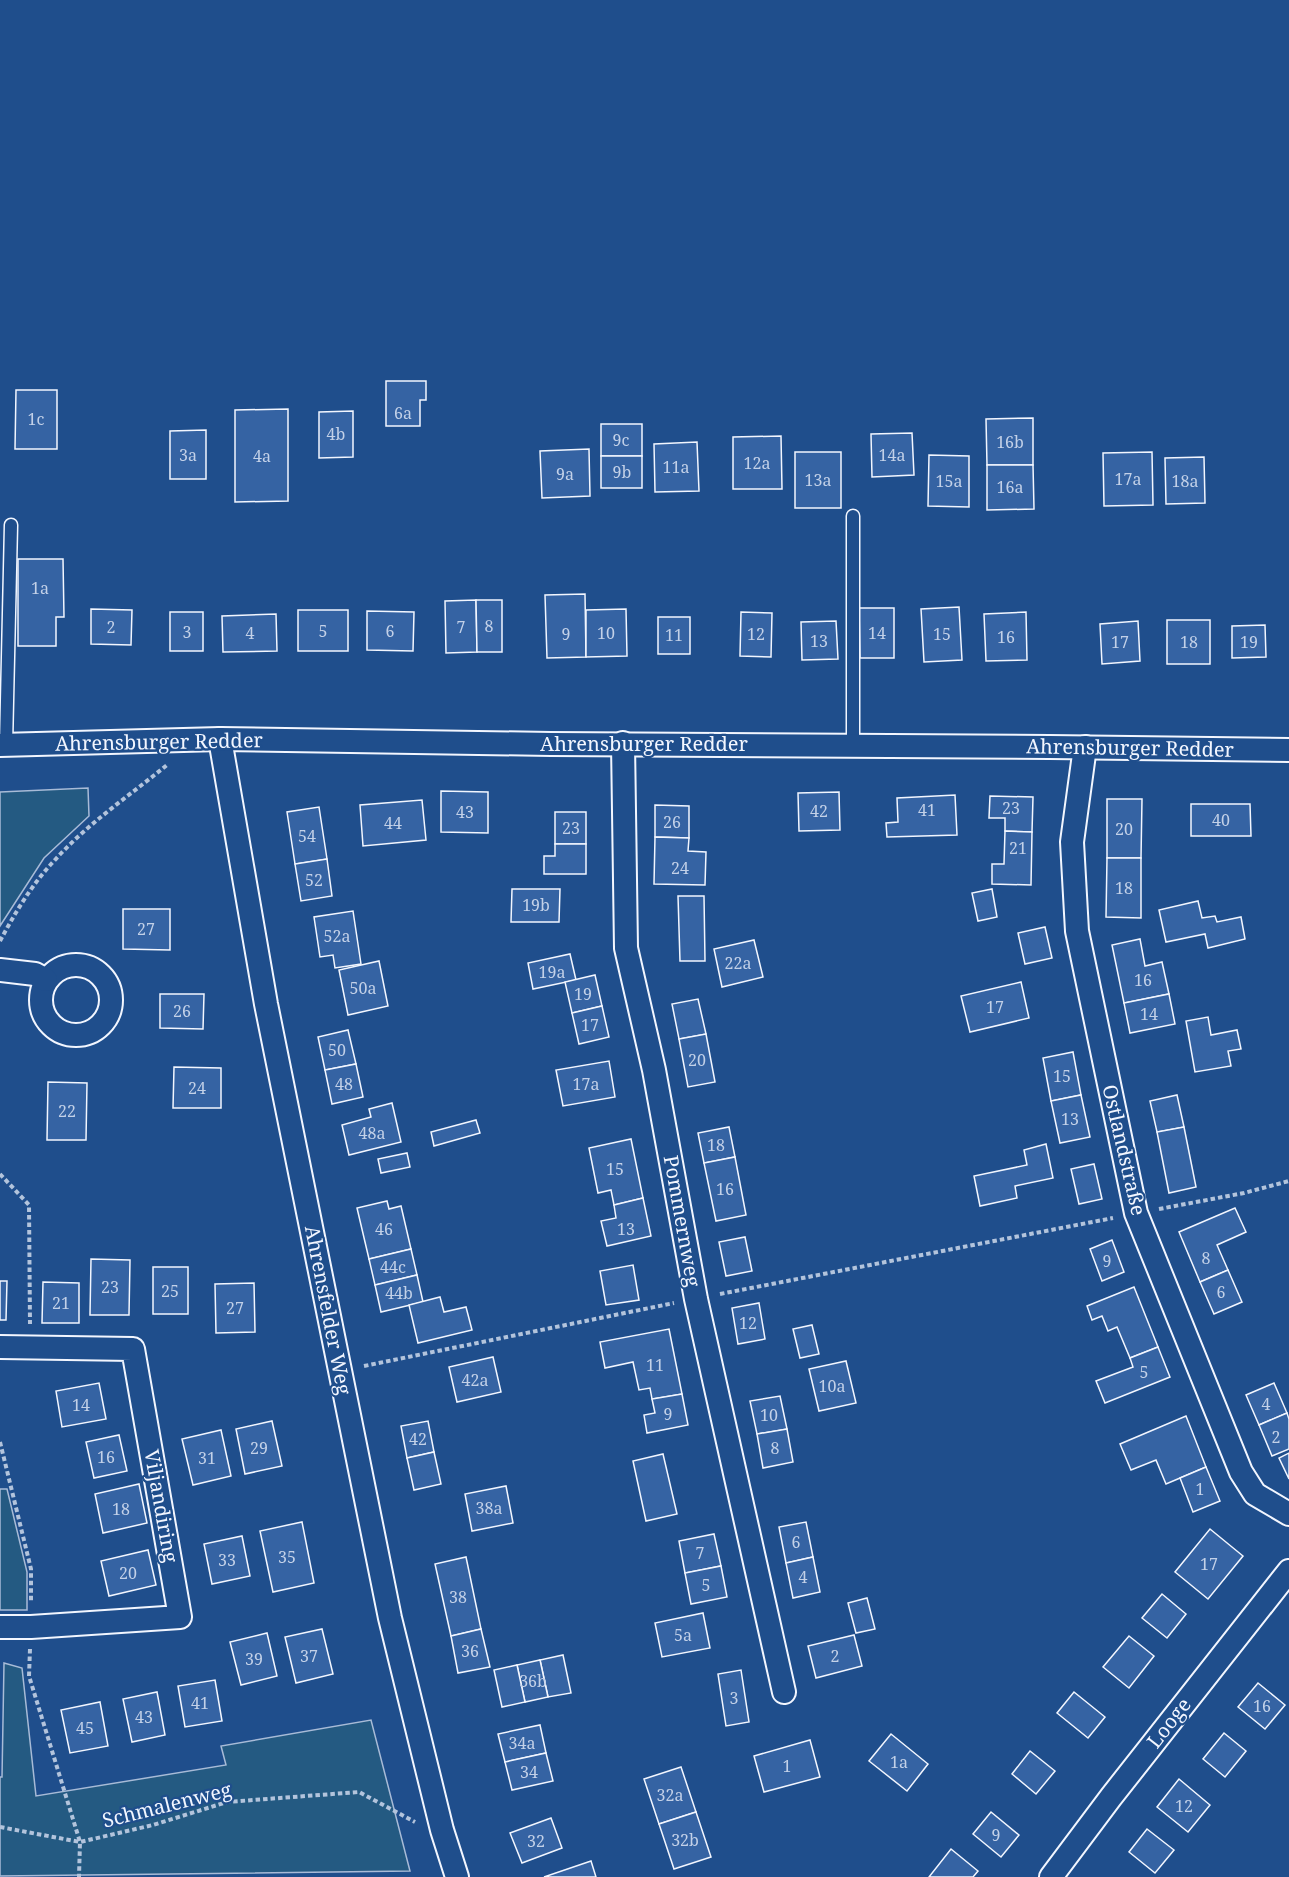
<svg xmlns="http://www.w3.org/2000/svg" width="1289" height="1877" font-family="'Noto Serif',serif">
  <rect width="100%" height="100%" fill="#1f4e8c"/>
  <!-- green -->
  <g fill="#245a82" stroke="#a8bbd7" stroke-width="1.5">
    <polygon points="88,788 89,816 44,858 0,926 0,792"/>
    <polygon points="0,1489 7,1489 27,1572 27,1610 0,1610"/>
    <polygon points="4,1663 22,1668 36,1796 226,1765 221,1746 371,1720 410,1871 0,1876 0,1777 2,1777"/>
  </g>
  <!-- building -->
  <g fill="#3563a3" stroke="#f2f6ff" stroke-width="1.5">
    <polygon points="386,381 426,381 426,400 420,400 420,426 386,426"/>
    <polygon points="16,390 57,390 57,449 15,449"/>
    <polygon points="288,409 288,501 235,502 235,410"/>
    <polygon points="353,411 353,457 319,458 319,412"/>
    <polygon points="1033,418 1033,465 987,465 986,419"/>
    <rect x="601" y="424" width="41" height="32"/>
    <polygon points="206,430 206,479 170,479 170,431"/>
    <polygon points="912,433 914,475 872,477 871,434"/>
    <polygon points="781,436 782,489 733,489 733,437"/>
    <polygon points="697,442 699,491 655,492 654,444"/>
    <polygon points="589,449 590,496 542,498 540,451"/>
    <rect x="795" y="452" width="46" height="56"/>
    <polygon points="1152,452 1153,505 1104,506 1103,453"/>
    <polygon points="929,455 969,456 969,507 928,506"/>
    <rect x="601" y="456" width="41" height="32"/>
    <polygon points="1204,457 1205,503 1166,504 1165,458"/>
    <polygon points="987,465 1033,465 1034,509 987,510"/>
    <polygon points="18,559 63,559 64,617 56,617 56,646 18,646"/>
    <polygon points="585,594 586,657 547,658 545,595"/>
    <polygon points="476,600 477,652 446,653 445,601"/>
    <polygon points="476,600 502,600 502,652 477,652"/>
    <polygon points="959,607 962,660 924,662 921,609"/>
    <polygon points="859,608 894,608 894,658 860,658"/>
    <polygon points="91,609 132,610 131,645 91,644"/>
    <polygon points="626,609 627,656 586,657 586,610"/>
    <rect x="298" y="610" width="50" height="41"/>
    <polygon points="367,611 414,612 413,651 367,650"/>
    <rect x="170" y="612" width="33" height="39"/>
    <polygon points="741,612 772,613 771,657 740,656"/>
    <polygon points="1026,612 1027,660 986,661 984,614"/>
    <polygon points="276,614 277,651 223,652 222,616"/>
    <rect x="658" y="617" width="32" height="37"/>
    <rect x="1167" y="620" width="43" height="44"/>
    <polygon points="836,621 838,659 802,660 801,622"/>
    <polygon points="1138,621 1140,661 1102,664 1100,624"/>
    <polygon points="1265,625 1266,657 1232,658 1232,626"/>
    <polygon points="441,791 488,792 488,833 441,832"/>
    <polygon points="839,792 840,830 799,831 798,793"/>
    <polygon points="955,795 957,835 887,837 886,823 898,822 897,798"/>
    <polygon points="990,796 1033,797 1032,832 1005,831 1005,818 989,818"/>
    <polygon points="1107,799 1142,799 1141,858 1107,858"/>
    <polygon points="422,800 426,840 363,846 360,805"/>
    <polygon points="1191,804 1250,804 1251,836 1191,836"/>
    <polygon points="655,805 689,806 689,838 655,837"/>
    <polygon points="319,807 327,859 295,864 287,812"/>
    <rect x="555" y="812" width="31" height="32"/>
    <polygon points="1005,831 1032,832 1031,885 992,884 992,864 1004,864"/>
    <polygon points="655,837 689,838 688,851 706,852 705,885 654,884"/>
    <polygon points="555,844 586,844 586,874 544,874 544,856 555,856"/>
    <polygon points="1107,858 1141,858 1141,918 1106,917"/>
    <polygon points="327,859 332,896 301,901 295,864"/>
    <polygon points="512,889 560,889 559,922 511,922"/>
    <polygon points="992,889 997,917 978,921 972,893"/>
    <polygon points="678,896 704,896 705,961 680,961"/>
    <polygon points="1198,901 1202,918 1215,916 1217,922 1241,917 1245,939 1208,948 1205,934 1166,942 1159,910"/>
    <polygon points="123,909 170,909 170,950 123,949"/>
    <polygon points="353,911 361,964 335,968 333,955 320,957 314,917"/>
    <polygon points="1045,927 1052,958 1025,964 1018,933"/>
    <polygon points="1140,939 1145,966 1162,962 1169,994 1124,1003 1112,945"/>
    <polygon points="754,940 763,977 722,987 714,949"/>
    <polygon points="570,954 576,980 533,989 528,963"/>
    <polygon points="379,961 388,1006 348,1015 339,970"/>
    <polygon points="595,975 602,1006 572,1013 565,982"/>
    <polygon points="1021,982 1029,1018 970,1032 961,996"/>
    <polygon points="160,994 204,994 203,1029 160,1028"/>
    <polygon points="1169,994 1175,1024 1130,1033 1124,1003"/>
    <polygon points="698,999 706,1034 679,1039 672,1004"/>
    <polygon points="602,1006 609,1037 579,1044 572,1013"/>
    <polygon points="1208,1017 1211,1035 1237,1030 1241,1049 1228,1051 1231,1066 1195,1072 1186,1021"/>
    <polygon points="348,1030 356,1064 325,1070 318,1037"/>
    <polygon points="706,1034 715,1082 688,1087 679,1039"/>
    <polygon points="1073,1052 1081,1095 1051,1101 1043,1058"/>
    <polygon points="609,1061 615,1097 563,1106 556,1070"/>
    <polygon points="356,1064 363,1097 332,1104 325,1070"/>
    <polygon points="174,1067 221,1068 221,1108 173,1108"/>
    <polygon points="48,1082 87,1083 86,1140 47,1140"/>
    <polygon points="1081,1095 1090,1137 1060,1143 1051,1101"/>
    <polygon points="1177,1095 1184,1127 1157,1132 1150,1101"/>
    <polygon points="392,1103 401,1142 349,1155 342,1125 371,1117 369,1109"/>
    <polygon points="476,1120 480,1133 434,1146 431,1132"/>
    <polygon points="729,1127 735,1157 704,1163 698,1133"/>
    <polygon points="1184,1127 1196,1187 1169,1193 1157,1132"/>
    <polygon points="631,1139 643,1198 614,1205 611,1190 598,1193 589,1148"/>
    <polygon points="1046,1144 1053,1178 1015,1186 1017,1198 980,1206 974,1176 1027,1165 1024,1150"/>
    <polygon points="407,1153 410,1167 381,1173 378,1159"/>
    <polygon points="735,1157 746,1215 716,1221 704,1163"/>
    <polygon points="1094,1164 1102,1199 1079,1204 1071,1169"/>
    <polygon points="643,1198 651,1236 607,1246 601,1221 616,1218 614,1205"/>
    <polygon points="387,1201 389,1209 401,1206 411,1249 369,1259 357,1208"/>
    <polygon points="1235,1208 1246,1232 1217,1245 1228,1270 1200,1282 1179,1232"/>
    <polygon points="745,1237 752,1271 726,1276 719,1242"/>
    <polygon points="1112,1240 1124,1272 1102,1281 1090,1249"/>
    <polygon points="411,1249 417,1275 375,1285 369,1259"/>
    <polygon points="91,1259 130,1260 129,1315 90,1315"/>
    <polygon points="633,1265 639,1300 606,1305 600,1271"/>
    <rect x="153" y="1267" width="35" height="47"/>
    <polygon points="1228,1270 1242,1302 1214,1314 1200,1282"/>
    <polygon points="417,1275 423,1302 381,1312 375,1285"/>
    <polygon points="0,1281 7,1281 6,1320 0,1320"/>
    <polygon points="43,1282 79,1283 79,1323 42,1323"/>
    <polygon points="254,1283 255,1332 216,1333 215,1284"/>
    <polygon points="1134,1287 1158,1347 1130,1358 1117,1327 1108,1331 1102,1316 1092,1320 1087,1306"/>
    <polygon points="440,1297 444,1312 466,1307 472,1330 418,1343 409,1305"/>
    <polygon points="759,1303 765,1339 738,1344 732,1308"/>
    <polygon points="812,1325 819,1354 800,1358 793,1329"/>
    <polygon points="669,1329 682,1394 652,1399 650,1388 639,1390 633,1362 605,1368 600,1342"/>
    <polygon points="1158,1347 1170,1377 1105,1403 1096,1381 1133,1367 1130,1358"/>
    <polygon points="493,1357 501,1392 457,1402 449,1367"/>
    <polygon points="846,1361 856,1403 819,1411 809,1369"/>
    <polygon points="99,1383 106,1419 62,1427 56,1391"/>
    <polygon points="1274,1383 1287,1413 1259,1425 1246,1395"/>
    <polygon points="682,1394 688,1425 647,1433 644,1415 655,1413 652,1399"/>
    <polygon points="780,1396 787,1429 757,1434 750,1401"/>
    <polygon points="1287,1413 1289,1419 1289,1449 1272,1456 1259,1425"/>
    <polygon points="1186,1416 1206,1467 1166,1484 1156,1460 1131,1470 1120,1444"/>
    <polygon points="272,1421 282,1466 245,1474 236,1429"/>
    <polygon points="428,1421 434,1452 407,1458 401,1426"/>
    <polygon points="787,1429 793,1462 763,1468 757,1434"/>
    <polygon points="221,1430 231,1476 193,1485 182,1439"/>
    <polygon points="119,1435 127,1471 94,1478 86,1442"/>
    <polygon points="434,1452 441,1484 414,1490 407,1458"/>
    <polygon points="1289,1453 1289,1479 1279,1458"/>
    <polygon points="663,1454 677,1514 646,1521 633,1461"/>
    <polygon points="1206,1467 1220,1501 1193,1512 1180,1478"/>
    <polygon points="139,1484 147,1523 103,1533 95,1494"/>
    <polygon points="506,1486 513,1523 472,1531 465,1494"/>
    <polygon points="302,1522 314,1583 273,1592 260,1531"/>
    <polygon points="806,1522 813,1557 786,1563 779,1527"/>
    <polygon points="1210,1529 1243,1556 1208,1599 1175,1572"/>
    <polygon points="714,1534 721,1566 685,1573 679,1541"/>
    <polygon points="242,1536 250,1576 212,1584 204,1544"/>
    <polygon points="148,1550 156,1585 109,1596 101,1561"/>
    <polygon points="466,1557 481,1629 451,1636 435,1564"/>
    <polygon points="813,1557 820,1592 793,1598 786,1563"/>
    <polygon points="721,1566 727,1597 691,1604 685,1573"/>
    <polygon points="1162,1594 1186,1614 1167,1638 1142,1618"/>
    <polygon points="867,1598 875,1629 856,1633 848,1603"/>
    <polygon points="703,1613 710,1648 662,1657 655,1623"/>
    <polygon points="322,1629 333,1674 296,1683 285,1637"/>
    <polygon points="481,1629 490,1667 458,1673 451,1636"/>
    <polygon points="267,1633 277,1676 241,1685 230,1642"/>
    <polygon points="854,1635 862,1666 816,1678 808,1646"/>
    <polygon points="1129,1636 1154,1656 1129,1688 1103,1667"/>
    <polygon points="563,1655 571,1693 548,1697 540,1660"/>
    <polygon points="540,1660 548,1697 525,1702 517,1665"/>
    <polygon points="517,1665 525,1702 502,1707 494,1670"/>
    <polygon points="741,1670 749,1722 726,1726 718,1674"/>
    <polygon points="215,1680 222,1721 185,1727 178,1686"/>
    <polygon points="1258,1683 1285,1705 1265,1729 1238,1707"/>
    <polygon points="157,1692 165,1735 132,1742 123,1699"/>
    <polygon points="1074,1692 1105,1717 1088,1738 1057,1713"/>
    <polygon points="100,1702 108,1746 70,1753 61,1710"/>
    <polygon points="540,1725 546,1753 505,1762 498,1734"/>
    <polygon points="1224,1733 1246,1751 1225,1777 1203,1759"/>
    <polygon points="891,1734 928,1764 907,1791 869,1761"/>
    <polygon points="810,1740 820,1777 764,1792 754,1756"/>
    <polygon points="1030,1751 1055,1771 1036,1794 1012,1774"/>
    <polygon points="546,1753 553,1781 512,1790 505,1762"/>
    <polygon points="681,1767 696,1812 659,1824 644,1779"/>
    <polygon points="1179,1779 1210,1805 1188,1832 1157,1807"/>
    <polygon points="696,1812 711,1857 674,1869 659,1824"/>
    <polygon points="991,1812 1019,1835 1001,1857 973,1834"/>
    <polygon points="551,1818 562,1848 522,1863 510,1833"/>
    <polygon points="1147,1829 1174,1850 1155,1873 1129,1852"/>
    <polygon points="951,1849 978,1871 973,1877 929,1877"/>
    <polygon points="591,1861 596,1877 544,1877"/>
  </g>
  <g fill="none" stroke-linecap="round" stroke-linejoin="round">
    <defs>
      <g id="service">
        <polyline points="853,516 853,745"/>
        <polyline points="6,745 11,525"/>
      </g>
      <g id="minor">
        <polyline points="220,739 266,1004 390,1618 442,1830 457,1877"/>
        <polyline points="623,743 626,948 654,1070 696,1299 784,1692"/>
        <polyline points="0,745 220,739 551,744 1050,747 1289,750"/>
        <polyline points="1085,747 1072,842 1077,931 1136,1213 1241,1472 1255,1494 1289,1514"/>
        <circle cx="76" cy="1000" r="35"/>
        <polyline points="0,970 35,974 46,980"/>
        <polyline points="0,1347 133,1349 180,1617 31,1627 0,1627"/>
        <polyline points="1051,1877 1111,1797 1289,1571"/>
      </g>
    </defs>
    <!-- service casing -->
    <use href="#service" stroke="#f2f6ff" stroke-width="15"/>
    <!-- minor casing -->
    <use href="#minor" stroke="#f2f6ff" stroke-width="26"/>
    <!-- path -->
    <g stroke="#b3c4dc" stroke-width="4" stroke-dasharray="4.5 3" stroke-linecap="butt">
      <path d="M0,941C15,913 32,884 54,861C87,824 129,796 167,765"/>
      <polyline points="0,1174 29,1205 30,1324"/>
      <polyline points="1159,1209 1244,1193 1289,1181"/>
      <polyline points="720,1294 1113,1218"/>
      <polyline points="364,1366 674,1303"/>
      <polyline points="0,1442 31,1569 31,1603"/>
      <polyline points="30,1649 29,1676 80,1842 79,1877"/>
      <polyline points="0,1827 80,1842 153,1825 227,1802 359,1792 415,1822"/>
    </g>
    <!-- service -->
    <use href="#service" stroke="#1f4e8c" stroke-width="12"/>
    <!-- minor -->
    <use href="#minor" stroke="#1f4e8c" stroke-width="22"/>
  </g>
  <g text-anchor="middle" stroke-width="4.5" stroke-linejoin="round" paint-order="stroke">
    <!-- number labels -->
    <g font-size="16" fill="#c3d1e8">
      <text x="403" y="419">6a</text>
      <text x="36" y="425">1c</text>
      <text x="336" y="440">4b</text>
      <text x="621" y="446">9c</text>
      <text x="1010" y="448">16b</text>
      <text x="188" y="461">3a</text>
      <text x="892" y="461">14a</text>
      <text x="262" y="462">4a</text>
      <text x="757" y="469">12a</text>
      <text x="676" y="473">11a</text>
      <text x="622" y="478">9b</text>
      <text x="565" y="480">9a</text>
      <text x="1128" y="485">17a</text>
      <text x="818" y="486">13a</text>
      <text x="949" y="487">15a</text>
      <text x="1185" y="487">18a</text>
      <text x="1010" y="493">16a</text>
      <text x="40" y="594">1a</text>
      <text x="489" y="632">8</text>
      <text x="111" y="633">2</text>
      <text x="461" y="633">7</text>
      <text x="323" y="637">5</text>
      <text x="390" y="637">6</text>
      <text x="187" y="638">3</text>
      <text x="250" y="639">4</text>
      <text x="606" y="639">10</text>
      <text x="877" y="639">14</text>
      <text x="566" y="640">9</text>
      <text x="756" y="640">12</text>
      <text x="942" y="640">15</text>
      <text x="674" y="641">11</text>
      <text x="1006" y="643">16</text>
      <text x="819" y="647">13</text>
      <text x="1120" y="648">17</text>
      <text x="1189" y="648">18</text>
      <text x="1249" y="648">19</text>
      <text x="1011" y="814">23</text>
      <text x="927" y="816">41</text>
      <text x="819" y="817">42</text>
      <text x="465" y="818">43</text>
      <text x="1221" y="826">40</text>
      <text x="672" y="828">26</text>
      <text x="393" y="829">44</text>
      <text x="571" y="834">23</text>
      <text x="1124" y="835">20</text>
      <text x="307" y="842">54</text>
      <text x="1018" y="854">21</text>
      <text x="680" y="874">24</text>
      <text x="314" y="886">52</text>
      <text x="1124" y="894">18</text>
      <text x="536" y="911">19b</text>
      <text x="146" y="935">27</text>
      <text x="337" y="942">52a</text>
      <text x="738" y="969">22a</text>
      <text x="552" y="978">19a</text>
      <text x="1143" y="986">16</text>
      <text x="363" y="994">50a</text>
      <text x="583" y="1000">19</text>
      <text x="995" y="1013">17</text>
      <text x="182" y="1017">26</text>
      <text x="1149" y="1020">14</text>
      <text x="590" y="1031">17</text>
      <text x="337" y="1056">50</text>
      <text x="697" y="1066">20</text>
      <text x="1062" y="1082">15</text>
      <text x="344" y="1090">48</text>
      <text x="586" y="1090">17a</text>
      <text x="197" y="1094">24</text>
      <text x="67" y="1117">22</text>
      <text x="1070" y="1125">13</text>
      <text x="372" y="1139">48a</text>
      <text x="716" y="1151">18</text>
      <text x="615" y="1175">15</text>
      <text x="725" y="1195">16</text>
      <text x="384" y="1235">46</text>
      <text x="626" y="1235">13</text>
      <text x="1206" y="1264">8</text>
      <text x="1107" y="1267">9</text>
      <text x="393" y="1273">44c</text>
      <text x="110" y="1293">23</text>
      <text x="170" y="1297">25</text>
      <text x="1221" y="1298">6</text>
      <text x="399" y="1299">44b</text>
      <text x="61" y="1309">21</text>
      <text x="235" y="1314">27</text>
      <text x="748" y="1329">12</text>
      <text x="655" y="1371">11</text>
      <text x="1144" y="1378">5</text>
      <text x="475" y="1386">42a</text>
      <text x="832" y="1392">10a</text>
      <text x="1266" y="1410">4</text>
      <text x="81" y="1411">14</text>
      <text x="668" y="1420">9</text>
      <text x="769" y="1421">10</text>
      <text x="1276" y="1443">2</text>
      <text x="418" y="1445">42</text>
      <text x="259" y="1454">29</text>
      <text x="775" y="1454">8</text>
      <text x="106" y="1463">16</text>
      <text x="207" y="1464">31</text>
      <text x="1200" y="1495">1</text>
      <text x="489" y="1514">38a</text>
      <text x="121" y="1515">18</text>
      <text x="796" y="1548">6</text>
      <text x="700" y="1559">7</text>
      <text x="287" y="1563">35</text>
      <text x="227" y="1566">33</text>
      <text x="1209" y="1570">17</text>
      <text x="128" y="1579">20</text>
      <text x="803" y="1583">4</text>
      <text x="706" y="1591">5</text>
      <text x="458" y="1603">38</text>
      <text x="683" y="1641">5a</text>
      <text x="470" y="1657">36</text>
      <text x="309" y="1662">37</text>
      <text x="835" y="1662">2</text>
      <text x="254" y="1665">39</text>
      <text x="533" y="1687">36b</text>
      <text x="734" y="1704">3</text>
      <text x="200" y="1709">41</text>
      <text x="1262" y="1712">16</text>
      <text x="144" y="1723">43</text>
      <text x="85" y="1734">45</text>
      <text x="522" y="1749">34a</text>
      <text x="899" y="1768">1a</text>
      <text x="787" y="1772">1</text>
      <text x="529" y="1778">34</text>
      <text x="670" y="1801">32a</text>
      <text x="1184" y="1812">12</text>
      <text x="996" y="1841">9</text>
      <text x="685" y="1846">32b</text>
      <text x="536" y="1847">32</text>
    </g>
    <!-- street labels -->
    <g font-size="20" fill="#f2f6ff" stroke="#1f4e8c">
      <text transform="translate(159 742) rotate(-1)" y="7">Ahrensburger Redder</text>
      <text x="644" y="751">Ahrensburger Redder</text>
      <text transform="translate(1130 748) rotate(1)" y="7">Ahrensburger Redder</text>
      <text transform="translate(1124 1150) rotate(77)" y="7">Ostlandstraße</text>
      <text transform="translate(682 1221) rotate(80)" y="7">Pommernweg</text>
      <text transform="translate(328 1310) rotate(79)" y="7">Ahrensfelder Weg</text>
      <text transform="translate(161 1506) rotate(80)" y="7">Viljandiring</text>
      <text transform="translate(1169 1723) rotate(-52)" y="7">Looge</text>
      <text transform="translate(167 1805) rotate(-14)" y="7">Schmalenweg</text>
    </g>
  </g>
</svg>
